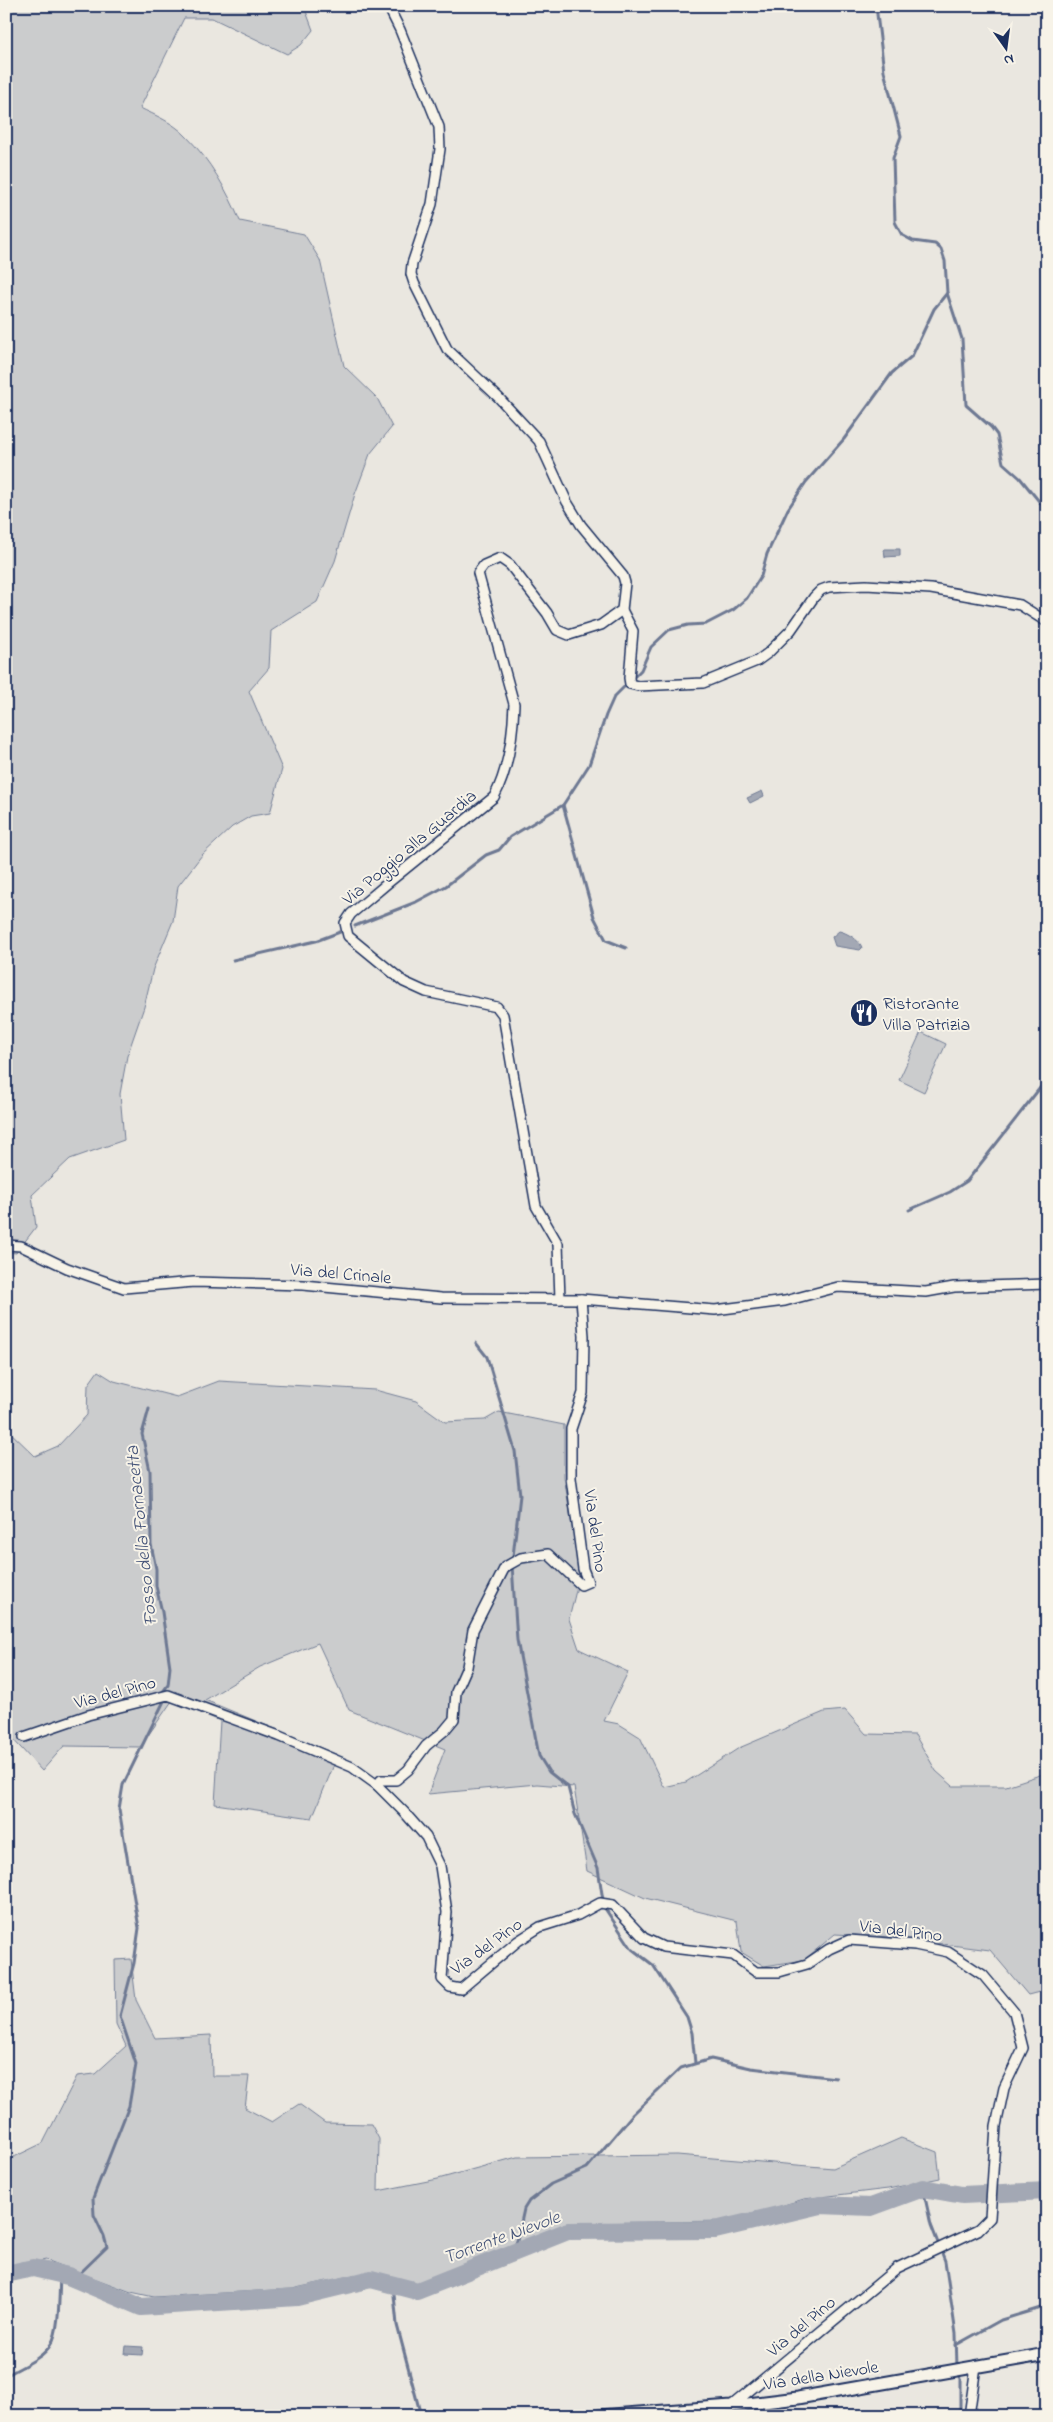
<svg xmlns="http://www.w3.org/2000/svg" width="1053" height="2422" font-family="'Indie Flower',sans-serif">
  <rect width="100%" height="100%" fill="#eae7e0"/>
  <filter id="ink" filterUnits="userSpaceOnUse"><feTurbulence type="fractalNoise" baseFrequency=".02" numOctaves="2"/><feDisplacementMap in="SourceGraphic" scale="10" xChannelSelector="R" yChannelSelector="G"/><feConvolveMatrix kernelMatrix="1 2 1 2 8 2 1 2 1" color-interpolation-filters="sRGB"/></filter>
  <g filter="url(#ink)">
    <!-- green -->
    <g fill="#cbcccd" stroke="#737e96">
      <path d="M6,6H304L313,30L301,45L287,54L212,18H184L140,108C155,115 174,123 186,136C210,160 227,190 240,221L304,234L320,260L344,366L377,398L392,427L370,454L355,494L335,561L317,602L271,631L269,668L249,691L282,769L270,813L251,816L232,827L202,855L178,886L173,921L153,969L144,1007L127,1056L120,1094L124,1140L70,1159L32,1195L36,1227L16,1253L6,1252Z"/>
      <polygon points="921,1032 946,1044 924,1092 899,1080"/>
      <polygon points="98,1371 114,1381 177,1397 219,1381 375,1390 416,1401 445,1422 485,1420 499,1412 564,1425 564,1477 580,1574 569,1619 579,1649 628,1672 604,1721 619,1724 640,1737 664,1787 686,1782 739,1748 824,1712 845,1710 866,1734 915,1735 936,1771 953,1786 1006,1786 1043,1774 1047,1769 1047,1990 1028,1995 990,1950 888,1937 835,1934 804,1960 764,1966 741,1952 737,1921 645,1898 587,1871 574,1787 537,1784 428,1794 445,1749 349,1710 318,1643 260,1667 205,1700 338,1755 312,1818 215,1804 220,1721 172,1701 140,1747 64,1746 42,1771 10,1736 6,1737 6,1428 35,1456 58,1446 87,1415 88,1385"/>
      <polygon points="131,1959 136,2000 155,2038 211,2035 212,2076 249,2076 245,2108 272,2122 299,2104 325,2123 371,2124 379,2139 378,2191 438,2179 517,2157 677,2155 833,2168 901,2138 937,2152 940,2178 888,2189 804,2199 730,2221 576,2223 421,2283 354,2275 292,2289 154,2297 131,2292 46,2260 6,2268 6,2163 12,2158 43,2143 77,2076 95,2074 126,2046 116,2024 115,1960"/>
    </g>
    <!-- water -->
    <g fill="#a3a8b4" stroke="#6d7892">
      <polygon points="884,549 900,549 900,556 885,557"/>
      <polygon points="762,791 764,796 750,803 747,798"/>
      <path d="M839,931C846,932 861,941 862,948L860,950L835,946L832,937Z"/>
      <polygon points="126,2346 143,2347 142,2355 125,2354"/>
    </g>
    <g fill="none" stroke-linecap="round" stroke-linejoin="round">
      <!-- stream -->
      <g stroke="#6d7892" stroke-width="3">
        <polyline points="876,6 884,71 901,136 893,158 895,222 902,235 913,241 935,244 941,249 945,261 947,293 962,339 966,405 991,427 997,435 1003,463 1020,478 1047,511"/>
        <polyline points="563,805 594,917 606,940 626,948"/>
        <polyline points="355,926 416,902 446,886 486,855 499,850 510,837 563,805 589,765 606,715 614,697 641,670 651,647 669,630 688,625 706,624 733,610 747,598 761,576 767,554 788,509 806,482 844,439 892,373 912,356 934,309 947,293"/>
        <polyline points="233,960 316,941 340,932"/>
        <polyline points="909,1210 950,1192 967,1181 1047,1079"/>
        <polyline points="476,1343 487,1357 515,1451 520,1495 512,1565 517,1640 539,1756 549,1772 568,1787 575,1814 598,1868 604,1907 632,1949 653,1965 687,2017 692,2033 695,2063"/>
        <polyline points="923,2188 931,2225 945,2261 956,2334 957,2367 960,2379 960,2416"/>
        <polyline points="511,2254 517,2241 524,2209 529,2201 551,2184 587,2168 633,2114 681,2068 711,2059 751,2068 836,2078"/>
        <polyline points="74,2279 107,2247 104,2236 94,2215 93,2198 129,2106 136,2064 120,2016 134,1963 139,1928 119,1809 123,1785 164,1701 162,1693 168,1685 170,1667 162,1612 156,1586 156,1569 151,1544 150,1471 142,1434 149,1409"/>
        <polyline points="393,2285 397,2325 421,2416"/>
        <polyline points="956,2345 1001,2320 1047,2306"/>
        <path d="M6,2376C20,2367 43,2359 51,2344C60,2331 59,2291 60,2274"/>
      </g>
      <!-- river -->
      <polyline stroke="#a3a8b4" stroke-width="18" points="6,2274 33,2268 68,2276 141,2307 297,2297 371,2279 417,2291 568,2231 715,2230 820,2205 871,2207 923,2188 962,2195 1047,2191"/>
      <defs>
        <g id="minor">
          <path d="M388,6L400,30L439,127L440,149L432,204L412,264L411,274L414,283L447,349L498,397L539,441L567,502L581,525L623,576L625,583L622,610L601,625L569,635L557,630L547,613L510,565L500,558L484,565L478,573L514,704C513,736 509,769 494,797L389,882L351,914L345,923L348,936L404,982L426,992L497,1007L503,1015L536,1206L558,1244L560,1299"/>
          <polyline points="622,610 633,631 629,678 630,684 638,686 703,683 757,661 768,653 791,630 814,597 821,590 829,587 866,585 931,589 1020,605 1047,622"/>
          <polyline points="6,1245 21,1246 67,1268 124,1288 194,1282 303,1285 441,1298 581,1299 715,1310 785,1301 838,1287 926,1292 954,1287 1047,1284"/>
          <polyline points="24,1737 88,1715 168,1695 279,1736 352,1767 377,1785 404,1812 426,1837 440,1866 447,1912 442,1979 450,1987 461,1989 518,1941 540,1927 578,1915 600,1903 613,1905 644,1938 663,1947 733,1955 756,1972 779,1972 807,1964 829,1949 849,1940 915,1945 948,1952 983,1975 1014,2012 1023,2048 1004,2088 996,2126 990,2218 978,2230 897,2268 731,2406"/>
          <polyline points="377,1785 381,1780 396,1780 408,1770 426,1746 444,1731 454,1719 456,1692 467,1667 473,1630 505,1567 521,1558 548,1554 581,1585 588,1582 583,1569 571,1478 571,1429 583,1393 584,1336 581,1299"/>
          <polyline points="969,2416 976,2366"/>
        </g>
        <polyline id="tertiary" points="599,2416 731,2406 798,2398 1047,2354"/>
      </defs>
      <!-- minor casing -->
      <use href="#minor" stroke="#1b2f5e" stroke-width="12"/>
      <!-- tertiary casing -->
      <use href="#tertiary" stroke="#1b2f5e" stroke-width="15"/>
      <!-- minor -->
      <use href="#minor" stroke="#f7f3e8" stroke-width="9"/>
      <!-- tertiary -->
      <use href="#tertiary" stroke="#f7f3e8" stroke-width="11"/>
    </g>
  </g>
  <!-- icons -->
  <defs>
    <symbol id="restaurant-disc" viewBox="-11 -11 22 22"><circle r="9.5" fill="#1b2f5e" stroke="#f7f3e8"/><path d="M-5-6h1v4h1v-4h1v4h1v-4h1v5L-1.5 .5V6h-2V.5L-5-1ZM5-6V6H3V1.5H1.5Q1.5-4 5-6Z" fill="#fff"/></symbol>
  </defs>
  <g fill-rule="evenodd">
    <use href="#restaurant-disc" x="848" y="997" width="32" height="32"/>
  </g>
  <g text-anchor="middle" stroke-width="4" stroke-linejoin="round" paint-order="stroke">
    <!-- street labels -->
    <g font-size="18" fill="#1b2f5e" stroke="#f7f3e8">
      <text transform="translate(409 847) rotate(-40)" y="6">Via Poggio alla Guardia</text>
      <text transform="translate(341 1273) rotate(5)" y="6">Via del Crinale</text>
      <text transform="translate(596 1531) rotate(82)" y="6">Via del Pino</text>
      <text transform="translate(115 1692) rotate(-15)" y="6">Via del Pino</text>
      <text transform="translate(901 1930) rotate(7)" y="6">Via del Pino</text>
      <text transform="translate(486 1946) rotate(-36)" y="6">Via del Pino</text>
      <text transform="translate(801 2326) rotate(-40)" y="6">Via del Pino</text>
      <text transform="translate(821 2375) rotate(-9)" y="6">Via della Nievole</text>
    </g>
    <!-- poi labels -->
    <g font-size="18" fill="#1b2f5e" stroke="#f7f3e8" text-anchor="start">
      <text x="883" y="1009">Ristorante<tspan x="883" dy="21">Villa Patrizia</tspan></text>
    </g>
    <!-- water labels -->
    <g font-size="19" font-style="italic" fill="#445378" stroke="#f7f3e8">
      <text transform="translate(140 1536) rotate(-96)" y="7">Fosso della Fornacetta</text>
      <text transform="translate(501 2236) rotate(-20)" y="7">Torrente Nievole</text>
    </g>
  </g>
  <!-- margin -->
  <rect width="1053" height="2422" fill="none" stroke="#f7f3e8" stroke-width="25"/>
  <rect x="12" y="12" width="1028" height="2397" fill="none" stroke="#1b2f5e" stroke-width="2" filter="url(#ink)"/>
  <!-- north arrow -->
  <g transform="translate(1006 48) rotate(166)" stroke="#f7f3e8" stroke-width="4" paint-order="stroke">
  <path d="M0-4L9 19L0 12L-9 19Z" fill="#1b2f5e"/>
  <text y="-8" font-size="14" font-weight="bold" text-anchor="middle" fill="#1b2f5e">N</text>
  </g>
</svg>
